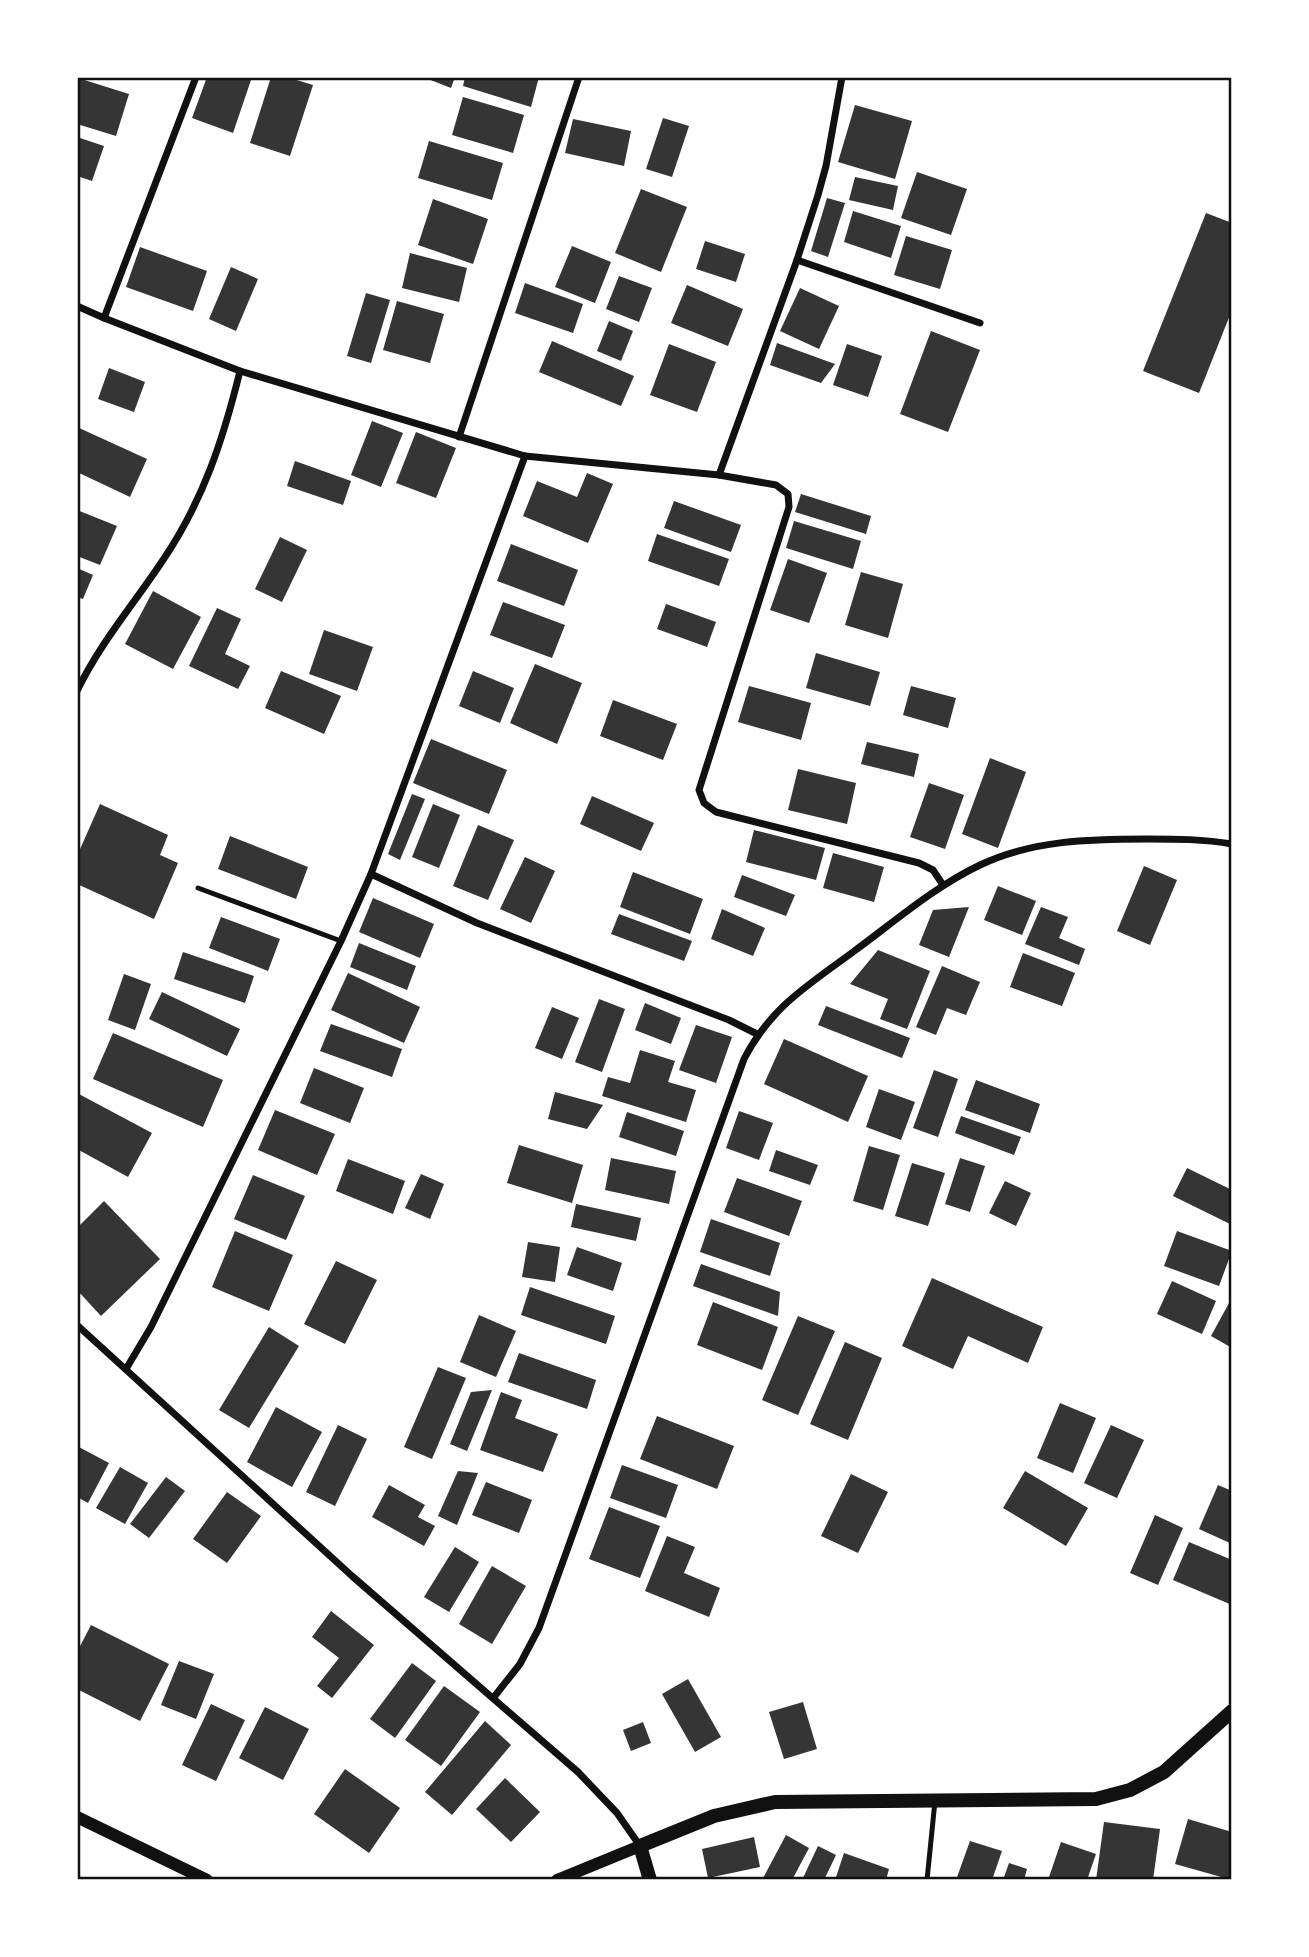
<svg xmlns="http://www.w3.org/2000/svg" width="1309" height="1957" font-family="Rubik,sans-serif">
  <rect width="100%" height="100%" fill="#fff"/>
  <!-- building -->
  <g fill="#353535">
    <polygon points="207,77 252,77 233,133 192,118"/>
    <polygon points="271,77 287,77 313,85 290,156 250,143"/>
    <polygon points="423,77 455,77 451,88"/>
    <polygon points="465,77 539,77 531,107 463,86"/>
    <polygon points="78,78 129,94 116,136 77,124"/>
    <polygon points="463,97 524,115 513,153 452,135"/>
    <polygon points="855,105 912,121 895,179 838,162"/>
    <polygon points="663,118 689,126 672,177 646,169"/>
    <polygon points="573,119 631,131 624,166 565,153"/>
    <polygon points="77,137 104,146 92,181 77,176"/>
    <polygon points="429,141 503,163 492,200 418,178"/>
    <polygon points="917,172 967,189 951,235 901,218"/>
    <polygon points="855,177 898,186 893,210 849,200"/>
    <polygon points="641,189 687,207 661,272 615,253"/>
    <polygon points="827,198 845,203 828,257 811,251"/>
    <polygon points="433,199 488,219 473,264 418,245"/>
    <polygon points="853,211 901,226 891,258 844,242"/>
    <polygon points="1206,213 1232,223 1232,310 1199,393 1143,371"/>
    <polygon points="906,236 952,250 940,289 894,275"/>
    <polygon points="705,241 745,254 736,282 696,269"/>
    <polygon points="572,246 611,262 595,303 555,287"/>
    <polygon points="140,247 207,271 193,311 126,287"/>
    <polygon points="410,253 467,268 459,302 402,288"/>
    <polygon points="231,267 258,279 236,331 209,319"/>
    <polygon points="619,276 652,288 639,322 606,309"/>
    <polygon points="525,283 583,304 573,333 515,313"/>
    <polygon points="687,285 743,309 728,346 671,323"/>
    <polygon points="800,288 839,306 819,349 780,331"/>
    <polygon points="366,293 390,300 371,363 347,356"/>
    <polygon points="397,301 444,314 430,363 383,350"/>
    <polygon points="609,321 633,331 621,361 597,351"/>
    <polygon points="931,331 980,350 948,432 900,414"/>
    <polygon points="552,341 634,376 621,406 539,372"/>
    <polygon points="777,343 835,364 821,383 770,365"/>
    <polygon points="669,344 716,362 697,412 650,395"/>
    <polygon points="847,344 882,356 868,397 833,385"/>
    <polygon points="109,368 145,382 134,412 98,399"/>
    <polygon points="372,421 403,433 381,487 351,475"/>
    <polygon points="77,427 147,459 130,497 77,472"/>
    <polygon points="416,432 456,448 436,498 396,483"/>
    <polygon points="295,461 351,481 343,505 287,486"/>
    <polygon points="587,473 613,484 588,543 523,516 537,481 577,497"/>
    <polygon points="801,494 871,516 866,534 795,512"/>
    <polygon points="674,501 741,525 731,552 664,528"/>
    <polygon points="77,510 117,526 100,565 77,556"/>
    <polygon points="794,521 861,541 853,569 786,548"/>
    <polygon points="657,534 729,559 719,586 648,561"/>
    <polygon points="280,537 307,550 282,602 255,589"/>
    <polygon points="511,544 578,570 564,606 497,581"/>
    <polygon points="788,559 827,573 809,623 770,610"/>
    <polygon points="77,568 93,575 83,599 77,597"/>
    <polygon points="861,572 903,584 888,638 845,625"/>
    <polygon points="153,591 201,617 173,669 125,644"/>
    <polygon points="503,602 565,625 552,658 490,635"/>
    <polygon points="666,604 716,622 707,647 657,629"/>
    <polygon points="217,608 241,619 225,654 250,666 238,689 189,666"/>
    <polygon points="324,630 373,647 357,691 309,674"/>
    <polygon points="816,653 880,672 870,706 806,688"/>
    <polygon points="535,664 582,683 557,744 510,723"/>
    <polygon points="281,671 341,696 324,734 265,708"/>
    <polygon points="473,671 514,688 500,723 459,706"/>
    <polygon points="749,686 811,703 801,740 738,722"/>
    <polygon points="911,686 956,698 948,728 903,715"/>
    <polygon points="613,700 677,724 663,760 600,736"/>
    <polygon points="431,739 507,770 489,814 413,783"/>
    <polygon points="867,742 919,754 914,777 861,764"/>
    <polygon points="990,758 1026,772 998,848 962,834"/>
    <polygon points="798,769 856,783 847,824 788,810"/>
    <polygon points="929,783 964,795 945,849 910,837"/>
    <polygon points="412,794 425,799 400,860 388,854"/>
    <polygon points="592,796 654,823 641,851 580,824"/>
    <polygon points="100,804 168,835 160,855 178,863 154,919 77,884 77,856"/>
    <polygon points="433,804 460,815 439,868 412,857"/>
    <polygon points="478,825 514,840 488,900 453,886"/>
    <polygon points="754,830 825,848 816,880 746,862"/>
    <polygon points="230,836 308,867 296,899 218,869"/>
    <polygon points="833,853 884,867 874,902 823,888"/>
    <polygon points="525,857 555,871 531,923 500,909"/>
    <polygon points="1144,866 1177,880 1150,945 1117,931"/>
    <polygon points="633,872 703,899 690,934 620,907"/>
    <polygon points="742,875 795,895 786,916 734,897"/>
    <polygon points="998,886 1036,901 1022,935 984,920"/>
    <polygon points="373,898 434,924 420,958 359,932"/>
    <polygon points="969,907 949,957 919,945 933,910"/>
    <polygon points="1041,907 1068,917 1059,938 1085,949 1079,965 1025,944"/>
    <polygon points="722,909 765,928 753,956 711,939"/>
    <polygon points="619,914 692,941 684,961 611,934"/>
    <polygon points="221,917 280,939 268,971 209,948"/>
    <polygon points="359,943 416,966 407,990 350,967"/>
    <polygon points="878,950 930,971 907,1029 880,1019 888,999 850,984"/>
    <polygon points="183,952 254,976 245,1003 174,979"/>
    <polygon points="1023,953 1075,973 1062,1006 1010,987"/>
    <polygon points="942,966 980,982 966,1015 947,1008 936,1035 916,1027"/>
    <polygon points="348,973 420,1007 404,1043 331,1010"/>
    <polygon points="124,974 151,984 135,1030 108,1020"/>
    <polygon points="162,992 240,1029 227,1056 149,1019"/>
    <polygon points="599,999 625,1009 602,1072 575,1062"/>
    <polygon points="645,1003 681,1018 671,1044 635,1030"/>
    <polygon points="826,1006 910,1038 902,1058 818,1025"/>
    <polygon points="552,1007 579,1018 562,1059 535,1048"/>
    <polygon points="331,1024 402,1049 392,1077 320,1051"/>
    <polygon points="696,1025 732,1037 716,1083 679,1070"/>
    <polygon points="113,1033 223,1080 203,1127 93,1079"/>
    <polygon points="784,1039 868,1076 848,1122 764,1084"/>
    <polygon points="640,1050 675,1061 668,1082 696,1090 686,1122 602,1096 608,1077 630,1083"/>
    <polygon points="314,1068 364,1088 350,1123 300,1103"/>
    <polygon points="934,1070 958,1079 938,1137 913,1128"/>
    <polygon points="976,1080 1040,1104 1030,1133 965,1110"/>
    <polygon points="879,1089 915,1102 901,1140 866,1127"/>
    <polygon points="555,1092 603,1105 587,1129 548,1119"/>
    <polygon points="77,1093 152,1133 128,1177 77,1149"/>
    <polygon points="275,1110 335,1134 317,1175 258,1150"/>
    <polygon points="739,1111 773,1123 759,1160 726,1148"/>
    <polygon points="627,1112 684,1131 676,1156 619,1137"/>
    <polygon points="961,1116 1021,1137 1014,1155 955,1133"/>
    <polygon points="519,1145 583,1165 572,1203 507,1183"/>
    <polygon points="869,1146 900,1155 883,1210 853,1201"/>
    <polygon points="776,1150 818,1165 810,1185 769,1171"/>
    <polygon points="611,1158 676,1171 669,1204 605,1190"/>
    <polygon points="960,1158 985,1166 970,1212 945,1204"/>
    <polygon points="348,1159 405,1181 393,1214 336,1191"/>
    <polygon points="912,1163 945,1173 928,1226 895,1216"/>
    <polygon points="1187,1168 1232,1190 1232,1225 1173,1196"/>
    <polygon points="421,1174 444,1184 430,1219 405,1208"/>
    <polygon points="253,1175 305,1196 286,1240 234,1219"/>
    <polygon points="737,1178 802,1201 789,1236 724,1212"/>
    <polygon points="1005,1181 1031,1193 1016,1226 989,1213"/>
    <polygon points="104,1201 160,1259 101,1316 77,1290 77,1228"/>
    <polygon points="576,1204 641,1218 636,1241 571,1227"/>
    <polygon points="711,1219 780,1243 770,1276 700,1252"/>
    <polygon points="235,1231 293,1255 269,1311 212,1287"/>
    <polygon points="1177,1231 1232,1251 1219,1286 1164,1266"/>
    <polygon points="528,1242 560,1247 555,1282 522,1277"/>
    <polygon points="577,1247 622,1263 613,1291 567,1275"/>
    <polygon points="336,1261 377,1280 345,1344 304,1324"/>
    <polygon points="701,1264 780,1292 778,1316 693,1286"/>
    <polygon points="932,1278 1043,1327 1028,1363 968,1336 953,1369 902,1346"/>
    <polygon points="1172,1281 1216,1301 1202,1334 1157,1314"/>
    <polygon points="530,1287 615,1316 606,1344 521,1315"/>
    <polygon points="713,1302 778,1327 762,1370 697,1345"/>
    <polygon points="1229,1303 1232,1304 1232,1348 1211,1336"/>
    <polygon points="479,1315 516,1331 496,1377 460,1362"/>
    <polygon points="798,1316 835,1331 798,1415 762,1400"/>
    <polygon points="269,1327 299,1346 249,1428 219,1410"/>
    <polygon points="845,1342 882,1358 848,1440 810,1424"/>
    <polygon points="519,1353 596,1380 587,1409 508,1382"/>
    <polygon points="438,1367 466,1378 432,1459 404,1447"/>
    <polygon points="492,1390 467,1451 450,1444 471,1392"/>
    <polygon points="501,1392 522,1400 515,1418 558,1434 543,1472 480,1450"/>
    <polygon points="1060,1403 1096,1418 1073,1473 1037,1458"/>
    <polygon points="276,1407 322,1432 292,1487 247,1462"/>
    <polygon points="657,1416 734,1446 717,1489 640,1459"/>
    <polygon points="338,1425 367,1439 335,1506 306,1492"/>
    <polygon points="1111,1425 1144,1440 1117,1498 1084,1483"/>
    <polygon points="77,1446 109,1463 88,1503 77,1497"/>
    <polygon points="622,1465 678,1485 666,1518 610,1498"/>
    <polygon points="120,1467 148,1483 125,1524 96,1508"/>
    <polygon points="458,1471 478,1473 457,1525 438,1516"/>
    <polygon points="1025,1471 1088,1508 1066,1546 1003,1508"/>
    <polygon points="851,1474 888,1492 858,1553 821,1536"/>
    <polygon points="166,1477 185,1491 149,1538 130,1524"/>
    <polygon points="486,1482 532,1500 519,1533 472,1515"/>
    <polygon points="389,1485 425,1505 418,1517 435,1526 424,1546 372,1517"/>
    <polygon points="1218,1485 1232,1491 1232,1544 1199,1529"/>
    <polygon points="227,1492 261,1516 227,1563 193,1539"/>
    <polygon points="609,1507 660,1526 640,1578 589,1559"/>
    <polygon points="1155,1515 1183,1528 1158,1585 1130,1573"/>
    <polygon points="667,1536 695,1547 684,1573 720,1588 709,1617 645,1591"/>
    <polygon points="1189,1542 1232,1560 1232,1605 1173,1580"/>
    <polygon points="455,1547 479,1562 449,1612 424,1597"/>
    <polygon points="492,1566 526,1586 492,1644 459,1624"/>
    <polygon points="331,1611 374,1645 332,1698 317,1686 339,1658 312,1637"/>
    <polygon points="91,1625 169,1664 140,1721 77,1689 77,1652"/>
    <polygon points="179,1661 214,1674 196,1719 161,1705"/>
    <polygon points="412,1663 436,1681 395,1738 370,1719"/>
    <polygon points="688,1679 721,1737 695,1752 662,1694"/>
    <polygon points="444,1686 480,1712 441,1766 405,1740"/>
    <polygon points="803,1702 817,1749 784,1759 769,1712"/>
    <polygon points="211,1704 245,1720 216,1781 182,1765"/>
    <polygon points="265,1707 309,1729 283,1780 239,1758"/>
    <polygon points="485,1721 511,1745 452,1815 425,1792"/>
    <polygon points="643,1722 651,1743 631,1751 623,1730"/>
    <polygon points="345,1769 400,1808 369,1853 314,1814"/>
    <polygon points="505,1778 540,1812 511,1842 476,1809"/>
    <polygon points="1188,1819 1232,1832 1232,1880 1175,1864"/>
    <polygon points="1104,1822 1160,1829 1153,1880 1096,1880"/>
    <polygon points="786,1835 809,1848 792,1880 762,1880"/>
    <polygon points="754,1837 760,1867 708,1878 702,1849"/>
    <polygon points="970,1841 1002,1851 992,1880 956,1880"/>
    <polygon points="1061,1842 1096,1854 1087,1880 1048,1880"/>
    <polygon points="818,1846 836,1855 824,1880 802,1880"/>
    <polygon points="844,1853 889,1869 886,1880 835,1880"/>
    <polygon points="1009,1863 1027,1869 1024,1880 1003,1880"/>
  </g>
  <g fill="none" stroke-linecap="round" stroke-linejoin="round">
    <!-- service -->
    <g stroke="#111" stroke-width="5">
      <polyline points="198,888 341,941"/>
      <polyline points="927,1880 935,1801"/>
    </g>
    <!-- minor -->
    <g stroke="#111" stroke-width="7">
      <polyline points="797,260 980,323"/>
      <polyline points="77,306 104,318 240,371 525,456 719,475 776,485 788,494 789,507 699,790 704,803 716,812 919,863 933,870 943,885"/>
      <polyline points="104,318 196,77"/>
      <polyline points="459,437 579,77"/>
      <polyline points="719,475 797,260 818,195 826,166 842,77"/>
      <path d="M77,691C100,643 134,604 163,560C203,501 223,440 240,371"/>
      <polyline points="371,874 477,923 729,1020 757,1034"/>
      <polyline points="77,1325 352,1576 578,1772 617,1813 640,1846"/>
      <polyline points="126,1369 151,1327 341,941 371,874 525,456"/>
      <path d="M494,1697L520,1664L539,1628L744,1059C771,1007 807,986 853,952C894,922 934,887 980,865C1032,840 1091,839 1147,839C1176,839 1203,839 1232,844"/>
    </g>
    <!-- tertiary -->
    <g stroke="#111" stroke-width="12">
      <polyline points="77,1817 207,1880"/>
      <polyline points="557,1880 640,1846"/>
    </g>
    <!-- secondary -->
    <polyline stroke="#111" stroke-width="14" points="650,1880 640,1846 714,1816 775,1802 1096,1799 1130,1790 1164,1772 1232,1711"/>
  </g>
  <!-- border -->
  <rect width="1309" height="1957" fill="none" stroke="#ffffff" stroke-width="158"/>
  <rect x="79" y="79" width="1151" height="1799" fill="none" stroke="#111" stroke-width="2.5"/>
</svg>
